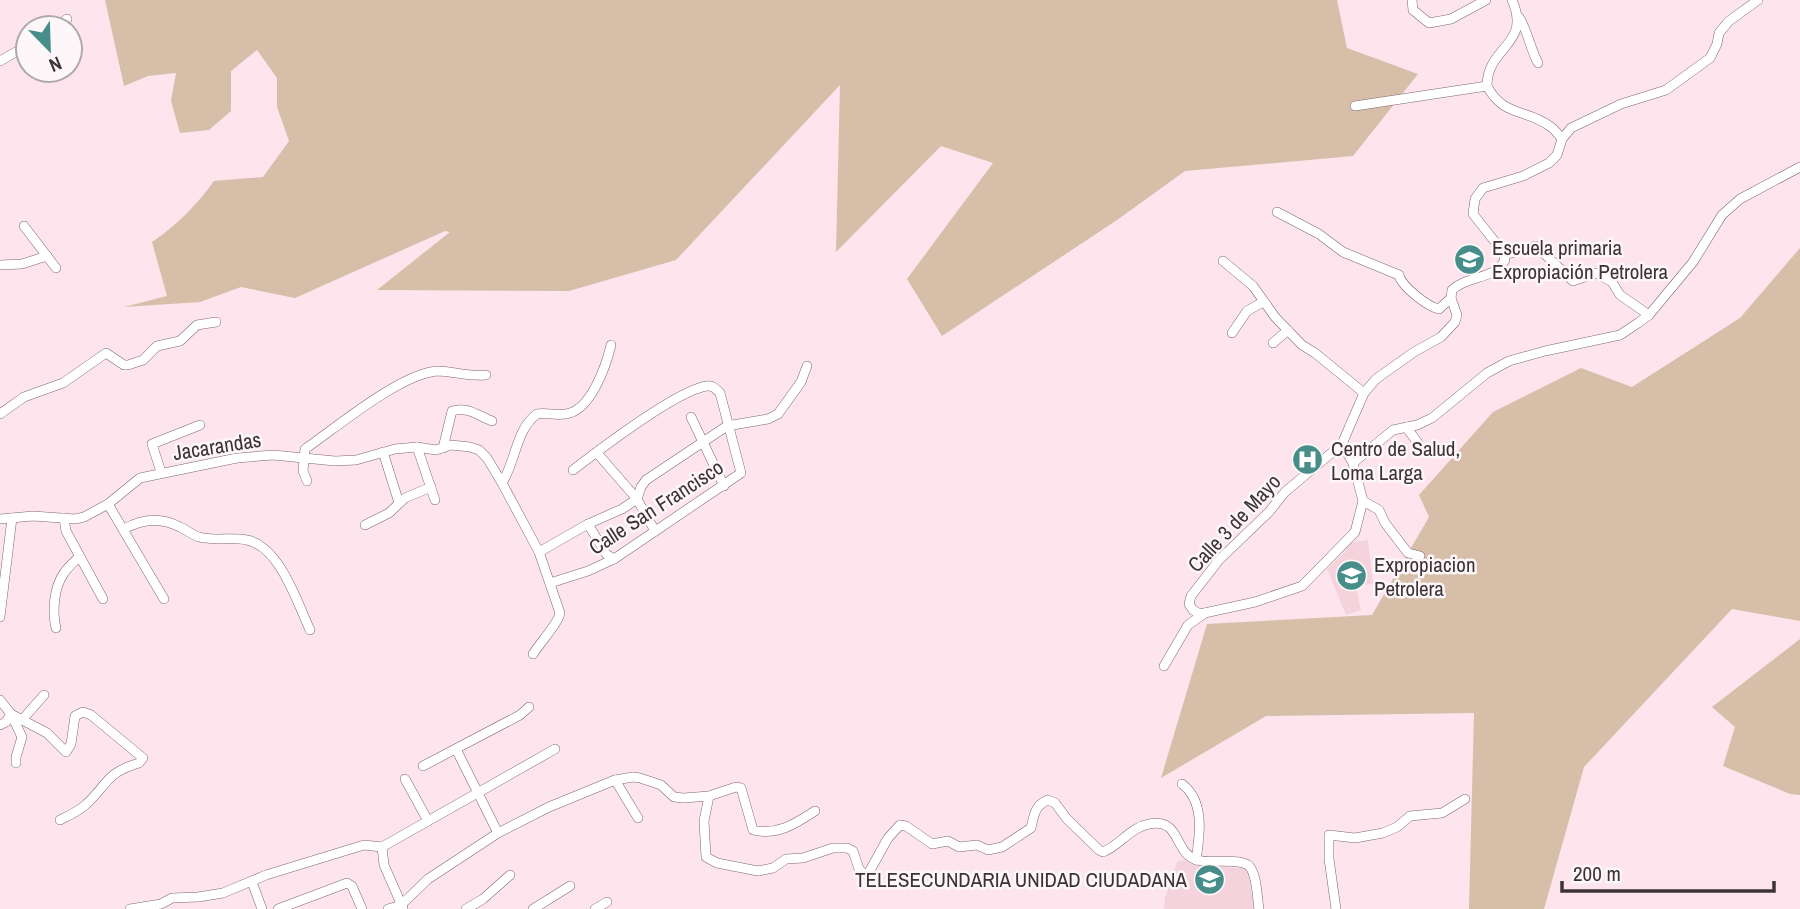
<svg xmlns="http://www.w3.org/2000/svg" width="1800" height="909" font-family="'Archivo Narrow',sans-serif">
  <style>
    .built { fill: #f4d3dd }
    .green { fill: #d6bea9 }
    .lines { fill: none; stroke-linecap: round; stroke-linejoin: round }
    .minor-casing { stroke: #7e676e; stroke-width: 10 }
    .minor { stroke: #fff; stroke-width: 9 }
    .labels { text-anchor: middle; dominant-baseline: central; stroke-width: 5; stroke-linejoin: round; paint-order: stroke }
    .poi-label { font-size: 21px; fill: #3d3337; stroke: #fdf7f9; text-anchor: start }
    .street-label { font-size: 21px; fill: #3d3337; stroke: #fdf7f9 }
  </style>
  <rect width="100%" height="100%" fill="#fee4ec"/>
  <g class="built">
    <polygon points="1368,540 1373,583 1356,587 1361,610 1346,615 1327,569 1345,552 1348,543"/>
    <polygon points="1182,860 1204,865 1248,869 1254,909 1164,909 1165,898 1177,862"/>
  </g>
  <g class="green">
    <path d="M105,0H1337L1347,48L1418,74L1353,156L1185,171L1117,220L942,336L907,279L993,163L941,146L836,252L840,85L676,260L569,291L377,290L450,232L445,231L295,298L241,287L200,302L124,307L167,296L152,242C177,225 197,205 214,181L263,177L289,141L277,107V78L257,50L231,71V111L209,130L180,133L171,101L176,73L148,76L124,86Z"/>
    <polygon points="1800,248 1800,621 1732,609 1584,767 1544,909 1469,909 1474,713 1266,716 1161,778 1207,624 1372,615 1429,517 1419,495 1493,412 1581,368 1632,387 1740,318"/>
    <polygon points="1800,639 1800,795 1790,794 1723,766 1735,727 1712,707"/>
  </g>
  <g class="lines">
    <defs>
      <g id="minor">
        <polyline points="1412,0 1413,10 1429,23 1451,19 1486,0"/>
        <path d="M1512,0C1532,45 1487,46 1487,86C1504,118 1527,108 1551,127C1555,130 1559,135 1562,139"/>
        <path d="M1519,17C1528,32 1530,48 1538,63"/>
        <polyline points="54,28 67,19"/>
        <polyline points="0,61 28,45"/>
        <polyline points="1355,106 1487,86"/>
        <path d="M1277,212L1319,234L1343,252L1399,275C1401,286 1428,307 1439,309L1451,298"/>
        <polyline points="24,226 56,268"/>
        <polyline points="1504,255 1536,246 1573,281 1596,273 1612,282 1620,295 1649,315"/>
        <polyline points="1223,261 1253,286 1275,317 1302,345 1315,353 1364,393"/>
        <polyline points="0,265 22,264 47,256"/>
        <polyline points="1232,333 1247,311 1263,302"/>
        <polyline points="1273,343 1288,330"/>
        <polyline points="0,414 24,397 63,383 106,353 124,365 128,365 143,360 157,346 180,341 197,325 216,322"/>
        <polyline points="691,417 724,486"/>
        <polyline points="1406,427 1418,443"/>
        <path d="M1342,444L1364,393L1376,379L1414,352L1441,337L1455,322L1457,315L1451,298L1452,290C1468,275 1494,280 1505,260L1503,252L1473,214L1475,199L1483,188L1523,176L1549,163L1557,155L1562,139L1571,128L1621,104L1666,90L1710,58L1717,44L1719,33L1729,21L1758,0"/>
        <polyline points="1342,444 1285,492 1269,512 1219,560 1191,596 1189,604 1193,610 1200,614 1255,602 1302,586 1355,532 1363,501"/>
        <polyline points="1342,444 1353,463 1363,501 1379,510 1385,523 1408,553 1420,556"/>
        <polyline points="417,447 435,500"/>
        <path d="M443,448L452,411C468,406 478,416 492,421"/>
        <polyline points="383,452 399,503"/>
        <polyline points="597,453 637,499 655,531"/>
        <polyline points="1353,463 1393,430 1417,425 1432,418 1487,373 1509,361 1545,351 1620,335 1638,323 1649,315 1693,262 1722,215 1740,199 1800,167"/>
        <polyline points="161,472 152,444 200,425"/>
        <path d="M307,481L303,471L305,449C337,427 400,374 437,371C453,371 468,377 486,375"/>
        <path d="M502,483C516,461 516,429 537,414C548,412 559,417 570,413C592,406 606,366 611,345"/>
        <polyline points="108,504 164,599"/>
        <polyline points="64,518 66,531 103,599"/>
        <path d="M0,519L33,516L75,519L84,517L108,504L140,478L237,458L273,455L335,461L356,460L395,449L417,447L436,450L451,445L470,447L479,450L487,458L502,483L539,552L560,613C559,622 540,643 533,654"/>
        <polyline points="588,524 606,554 614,559"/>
        <polyline points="365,525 389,513 405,498 431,487"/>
        <path d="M124,529C142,519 161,517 180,527C187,530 192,535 199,537C215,541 231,537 247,540C280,547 297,602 310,630"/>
        <polyline points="539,552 588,524 622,509 637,499 641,487 646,480 727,426 768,419 778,414 801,382 807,366"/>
        <path d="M550,583L588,571L614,559L741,473L720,393C716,389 713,385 707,386C677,390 599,450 573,470"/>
        <polyline points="0,617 12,518"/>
        <path d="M56,628C52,611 54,587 64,573C68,567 74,562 79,557"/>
        <polyline points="1164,666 1188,625 1205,613"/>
        <polyline points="0,700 11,714 22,737 16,757 16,763"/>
        <path d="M11,714L47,733L66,752L71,744L75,716L83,712L91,715L143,758L139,763C104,773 107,787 84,806C77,812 68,816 60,820"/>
        <polyline points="22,720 44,695"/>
        <polyline points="0,725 6,722 11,714"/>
        <polyline points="456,749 498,833"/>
        <polyline points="423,766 520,715 529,707"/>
        <polyline points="405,779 428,821"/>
        <polyline points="615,780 638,818"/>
        <path d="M1182,784C1205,801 1200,835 1196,860"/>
        <path d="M709,796L704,821L706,857L717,863L758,871L773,868L786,859L803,858L833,848H847L853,851L859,869L864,874H868L888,838L900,825L906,826L932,844L948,841L959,847L977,845L988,850L1002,847L1031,828C1034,815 1035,805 1048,800L1055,803L1067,819L1099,850L1103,852C1120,845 1131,827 1149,824C1182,818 1173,853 1197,860C1211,864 1242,857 1250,867C1257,876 1257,897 1259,909"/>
        <polyline points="382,847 384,865 403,908"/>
        <polyline points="252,882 262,909"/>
        <polyline points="130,909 161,904 172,898 198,897 223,893 266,875 364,845 382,847 555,749"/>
        <polyline points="278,909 347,883 352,886 362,909"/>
        <path d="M388,909L401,905L428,879L498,833L549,807L615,780L633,777L640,778L661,785L674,797L684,798L709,796L736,787L741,788L753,830C777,836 795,824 815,811"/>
        <polyline points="466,909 483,899 510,875"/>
        <polyline points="533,909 570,886"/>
        <polyline points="595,909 607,902"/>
        <polyline points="1336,909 1329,859 1329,835 1355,838 1383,833 1397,827 1410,816 1442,813 1465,799"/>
      </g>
    </defs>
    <use href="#minor" class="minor-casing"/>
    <use href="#minor" class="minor"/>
  </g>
  <defs>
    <symbol id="school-disc" viewBox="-11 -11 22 22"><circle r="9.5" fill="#478e8a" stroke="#fdf7f9"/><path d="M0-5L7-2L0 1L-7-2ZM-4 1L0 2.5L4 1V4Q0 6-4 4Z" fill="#fff"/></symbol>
    <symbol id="hospital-disc" viewBox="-11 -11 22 22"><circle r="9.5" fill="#478e8a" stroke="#fdf7f9"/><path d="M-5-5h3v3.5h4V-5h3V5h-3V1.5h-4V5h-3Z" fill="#fff"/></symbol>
  </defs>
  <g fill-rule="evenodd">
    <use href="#school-disc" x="1452" y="242" width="35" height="35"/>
    <use href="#hospital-disc" x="1290" y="442" width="35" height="35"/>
    <use href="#school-disc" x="1334" y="558" width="35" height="35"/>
    <use href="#school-disc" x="1192" y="862" width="35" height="35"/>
  </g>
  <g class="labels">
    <g class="poi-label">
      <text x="1492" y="247">Escuela primaria<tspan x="1492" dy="24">Expropiación Petrolera</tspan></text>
      <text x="1331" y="448">Centro de Salud,<tspan x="1331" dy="24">Loma Larga</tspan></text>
      <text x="1374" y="564">Expropiacion<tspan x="1374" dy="24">Petrolera</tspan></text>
      <text x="1187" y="879" text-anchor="end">TELESECUNDARIA UNIDAD CIUDADANA</text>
    </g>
    <g class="street-label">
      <text transform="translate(217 446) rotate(-9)">Jacarandas</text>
      <text transform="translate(656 507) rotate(-33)">Calle San Francisco</text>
      <text transform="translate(1234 523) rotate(-47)">Calle 3 de Mayo</text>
    </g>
  </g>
  <g transform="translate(49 49) rotate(157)"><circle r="33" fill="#fdf7f9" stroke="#b0a9ab" stroke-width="2"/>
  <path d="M0-5L12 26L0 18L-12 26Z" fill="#478e8a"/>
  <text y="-10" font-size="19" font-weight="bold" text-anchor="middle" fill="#3d3337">N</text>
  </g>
  <path d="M1562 881v10h212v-10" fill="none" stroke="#3d3337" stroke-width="3.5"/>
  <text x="1573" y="881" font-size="21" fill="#3d3337" stroke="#fdf7f9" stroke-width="5" paint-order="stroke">200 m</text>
</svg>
